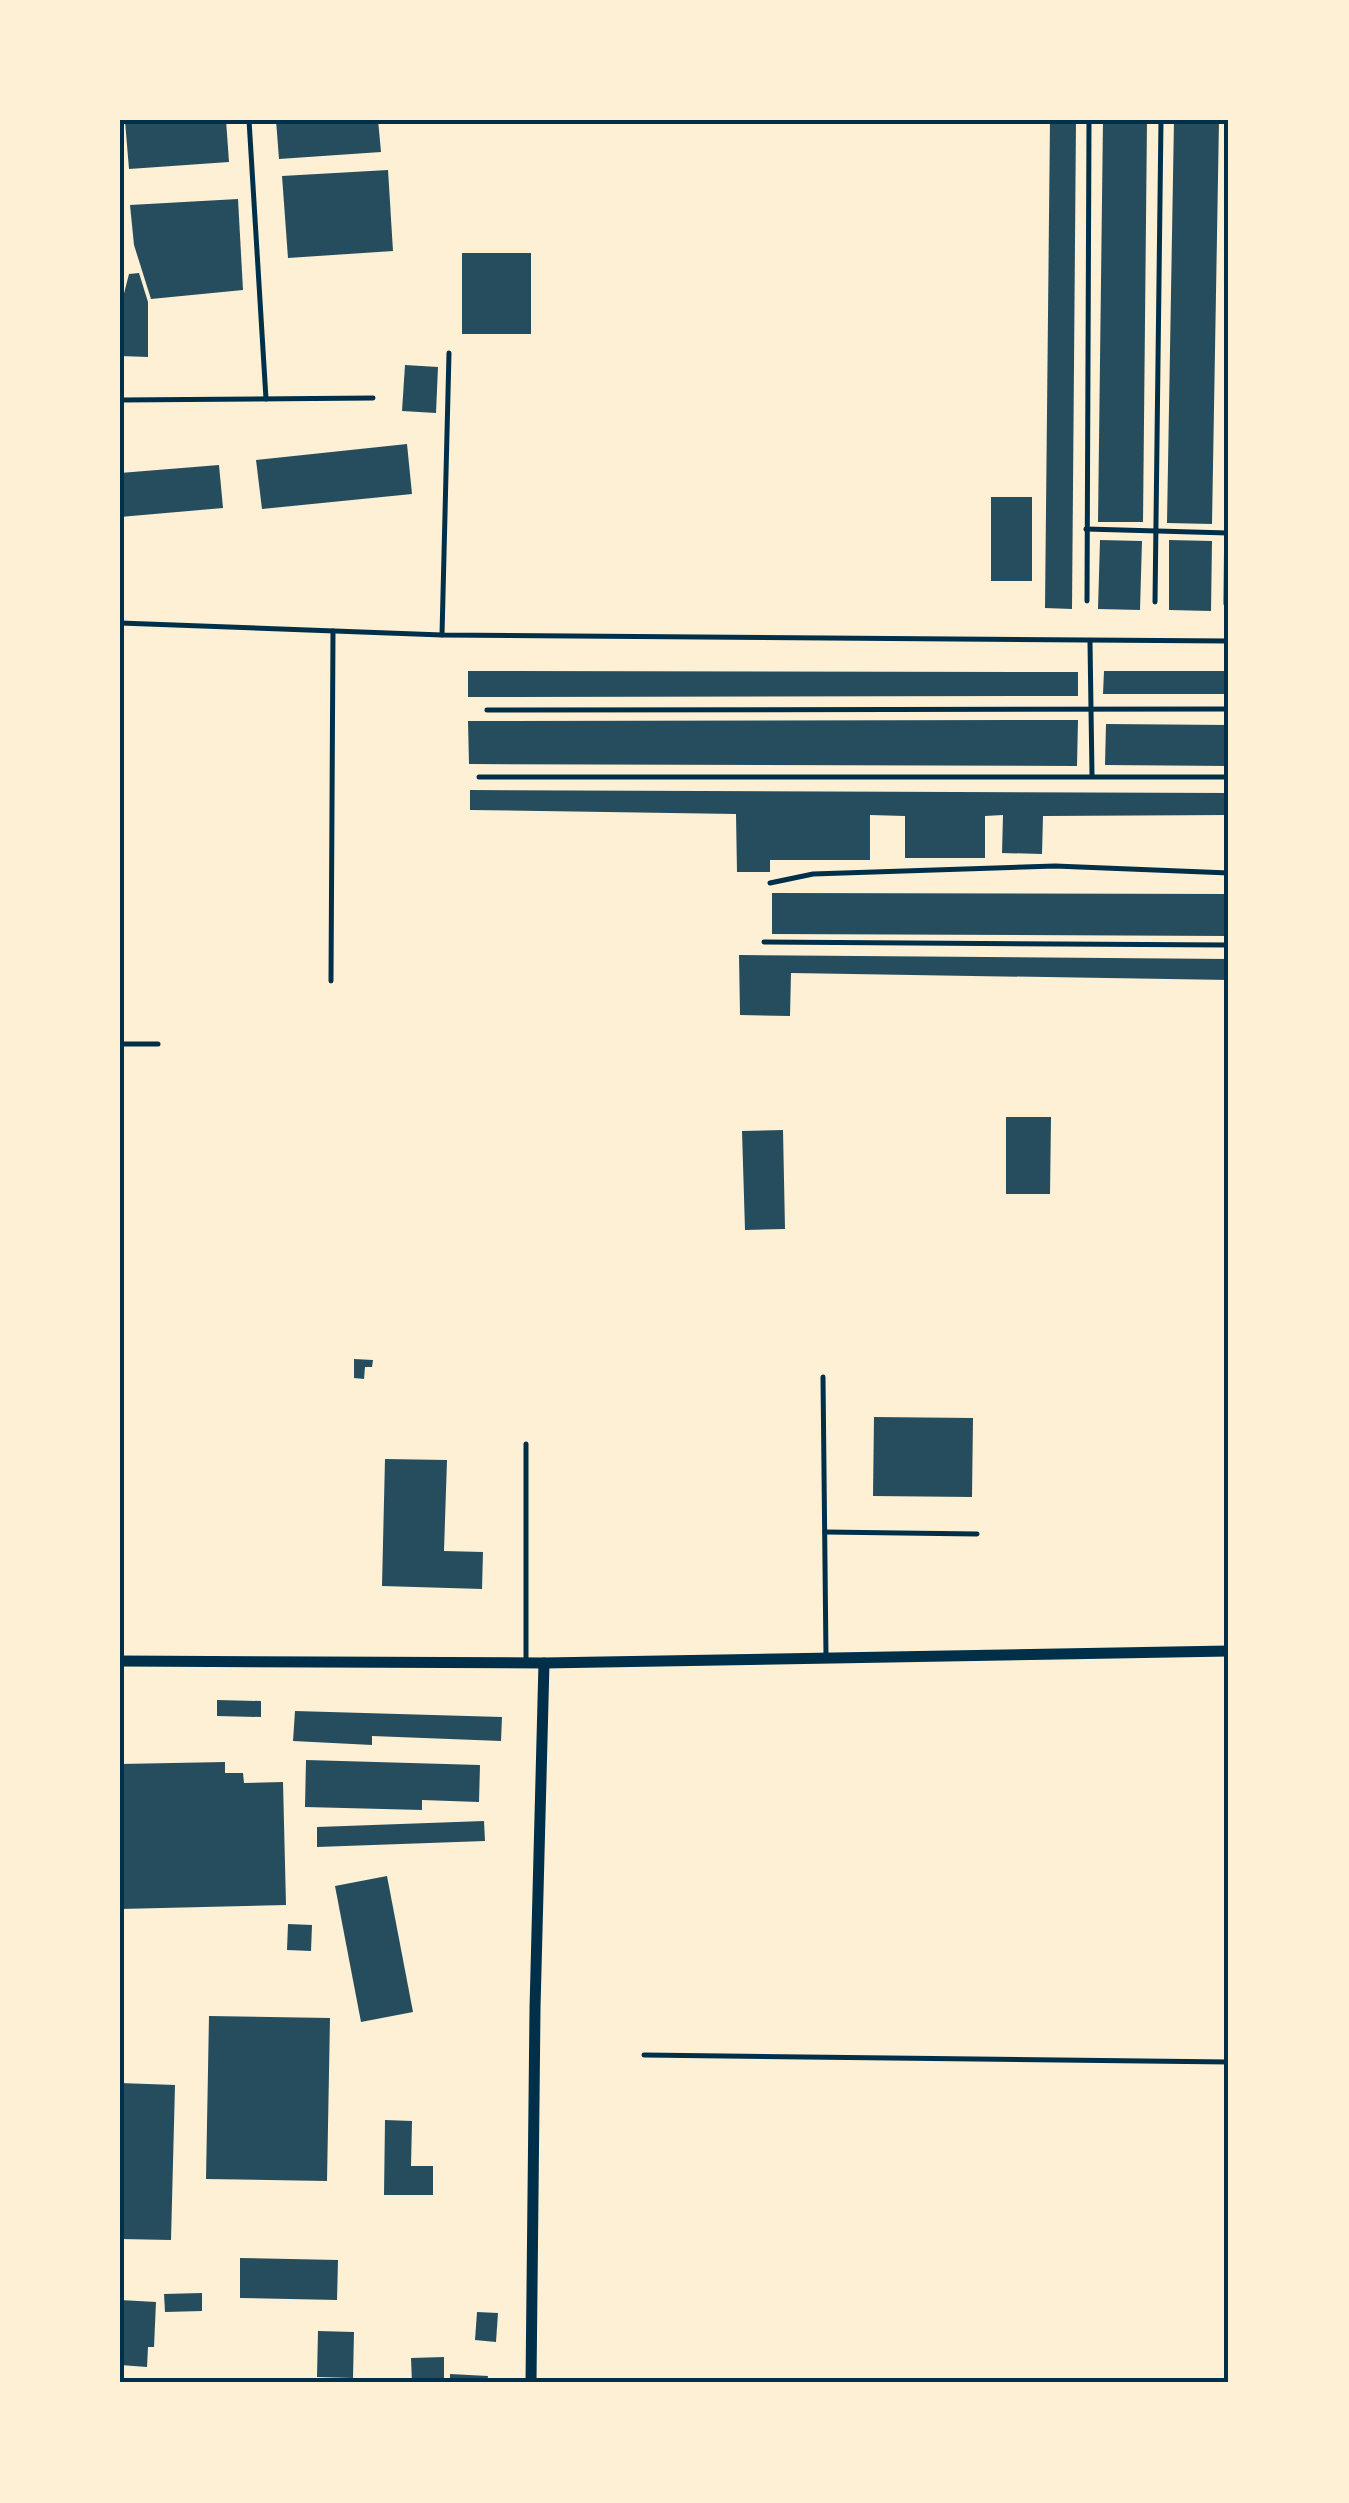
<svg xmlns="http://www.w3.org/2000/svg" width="1349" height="2503" font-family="Manrope,sans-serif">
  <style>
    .building { fill: #264d5e }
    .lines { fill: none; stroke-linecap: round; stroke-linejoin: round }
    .service { stroke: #003049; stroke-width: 5 }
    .tertiary { stroke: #003049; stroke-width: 11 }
    .neatline { fill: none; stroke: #003049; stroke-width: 4 }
  </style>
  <rect width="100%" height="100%" fill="#fdf0d5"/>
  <g class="building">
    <polygon points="226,120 229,162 129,169 125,121"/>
    <polygon points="276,120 378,120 381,152 279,159"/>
    <polygon points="1050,120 1076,120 1072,609 1045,608"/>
    <polygon points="1103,120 1147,120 1143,522 1098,522"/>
    <polygon points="1174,120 1219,120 1212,524 1167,523"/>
    <polygon points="388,170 393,251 288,258 282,176"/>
    <polygon points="238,199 243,290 151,299 134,245 130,205"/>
    <rect x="462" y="253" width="69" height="81"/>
    <polygon points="139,273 148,302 148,357 120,356 120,309 129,274"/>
    <polygon points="405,365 438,367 436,413 402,411"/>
    <polygon points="407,444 412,494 262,509 256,460"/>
    <polygon points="219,465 223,508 120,517 120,473"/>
    <rect x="991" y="497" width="41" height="84"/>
    <polygon points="1100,540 1142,541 1140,610 1098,609"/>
    <polygon points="1169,540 1212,541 1211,611 1169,610"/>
    <polygon points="468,671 1078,672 1078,696 468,697"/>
    <polygon points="1104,671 1229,671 1229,694 1103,694"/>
    <polygon points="1078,720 1077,766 469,764 468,721"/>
    <polygon points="1106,724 1229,725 1229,766 1105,765"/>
    <polygon points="470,790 1229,793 1229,815 1043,816 1042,854 1002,853 1003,815 985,816 985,858 905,858 905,816 870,815 870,860 770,860 770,872 737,872 736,814 470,810"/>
    <polygon points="772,893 1229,894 1229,936 772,934"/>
    <polygon points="739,955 1229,959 1229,980 791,973 790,1016 740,1015"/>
    <polygon points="1006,1117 1051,1117 1050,1194 1006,1194"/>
    <polygon points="783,1130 785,1229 745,1230 742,1131"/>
    <polygon points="354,1359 373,1360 372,1367 365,1367 364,1379 354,1378"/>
    <polygon points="874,1417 973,1418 972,1497 873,1496"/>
    <polygon points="385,1459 447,1460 444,1551 483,1552 482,1589 382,1586"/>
    <polygon points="217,1700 261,1701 261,1717 217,1716"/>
    <polygon points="295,1711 502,1717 501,1741 372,1736 372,1745 293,1741"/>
    <polygon points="306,1760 480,1765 479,1802 422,1800 422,1810 305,1807"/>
    <polygon points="225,1762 225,1773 243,1773 244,1783 283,1782 286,1905 120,1909 120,1764"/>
    <polygon points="484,1821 485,1841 317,1847 317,1827"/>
    <polygon points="387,1876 413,2012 361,2022 335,1886"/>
    <polygon points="288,1924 312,1925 311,1951 287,1950"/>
    <polygon points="209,2016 330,2018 327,2181 206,2179"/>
    <polygon points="120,2083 175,2085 171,2240 120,2239"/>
    <polygon points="385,2120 412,2121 411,2166 433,2166 433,2195 384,2195"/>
    <polygon points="240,2258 338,2260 337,2300 240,2298"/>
    <polygon points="202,2293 202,2311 165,2312 164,2294"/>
    <polygon points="120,2300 156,2302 154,2347 148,2347 147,2367 120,2365"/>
    <polygon points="477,2312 498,2313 496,2342 475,2340"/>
    <polygon points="318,2331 354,2332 353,2378 317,2377"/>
    <polygon points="444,2357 444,2383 412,2383 411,2358"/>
    <polygon points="450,2374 488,2376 487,2383 450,2383"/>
  </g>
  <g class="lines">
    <g class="service">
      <polyline points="249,120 266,399"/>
      <polyline points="120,400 373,398"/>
      <polyline points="1086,529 1228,533"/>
      <polyline points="1087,601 1089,120"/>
      <polyline points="1155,602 1161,120"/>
      <polyline points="1226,604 1229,284"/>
      <polyline points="120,623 442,635 1229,641"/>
      <polyline points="442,635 449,353"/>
      <polyline points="1090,642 1092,775"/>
      <polyline points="487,710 1229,709"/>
      <polyline points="479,777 1229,777"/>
      <polyline points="770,883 813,874 1055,866 1229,873"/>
      <polyline points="764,942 1229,945"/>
      <polyline points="331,981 333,631"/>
      <polyline points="120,1044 158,1044"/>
      <polyline points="823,1377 826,1657"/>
      <polyline points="825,1532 977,1534"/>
      <polyline points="526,1660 526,1444"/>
      <polyline points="644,2055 1229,2062"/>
    </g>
    <g class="tertiary">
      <polyline points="120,1661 544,1663 1229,1651"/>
      <polyline points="531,2383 535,2008 544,1663"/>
    </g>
  </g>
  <rect width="1349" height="2503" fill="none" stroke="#fdf0d5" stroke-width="245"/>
  <rect x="122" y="122" width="1104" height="2258" class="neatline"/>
</svg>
